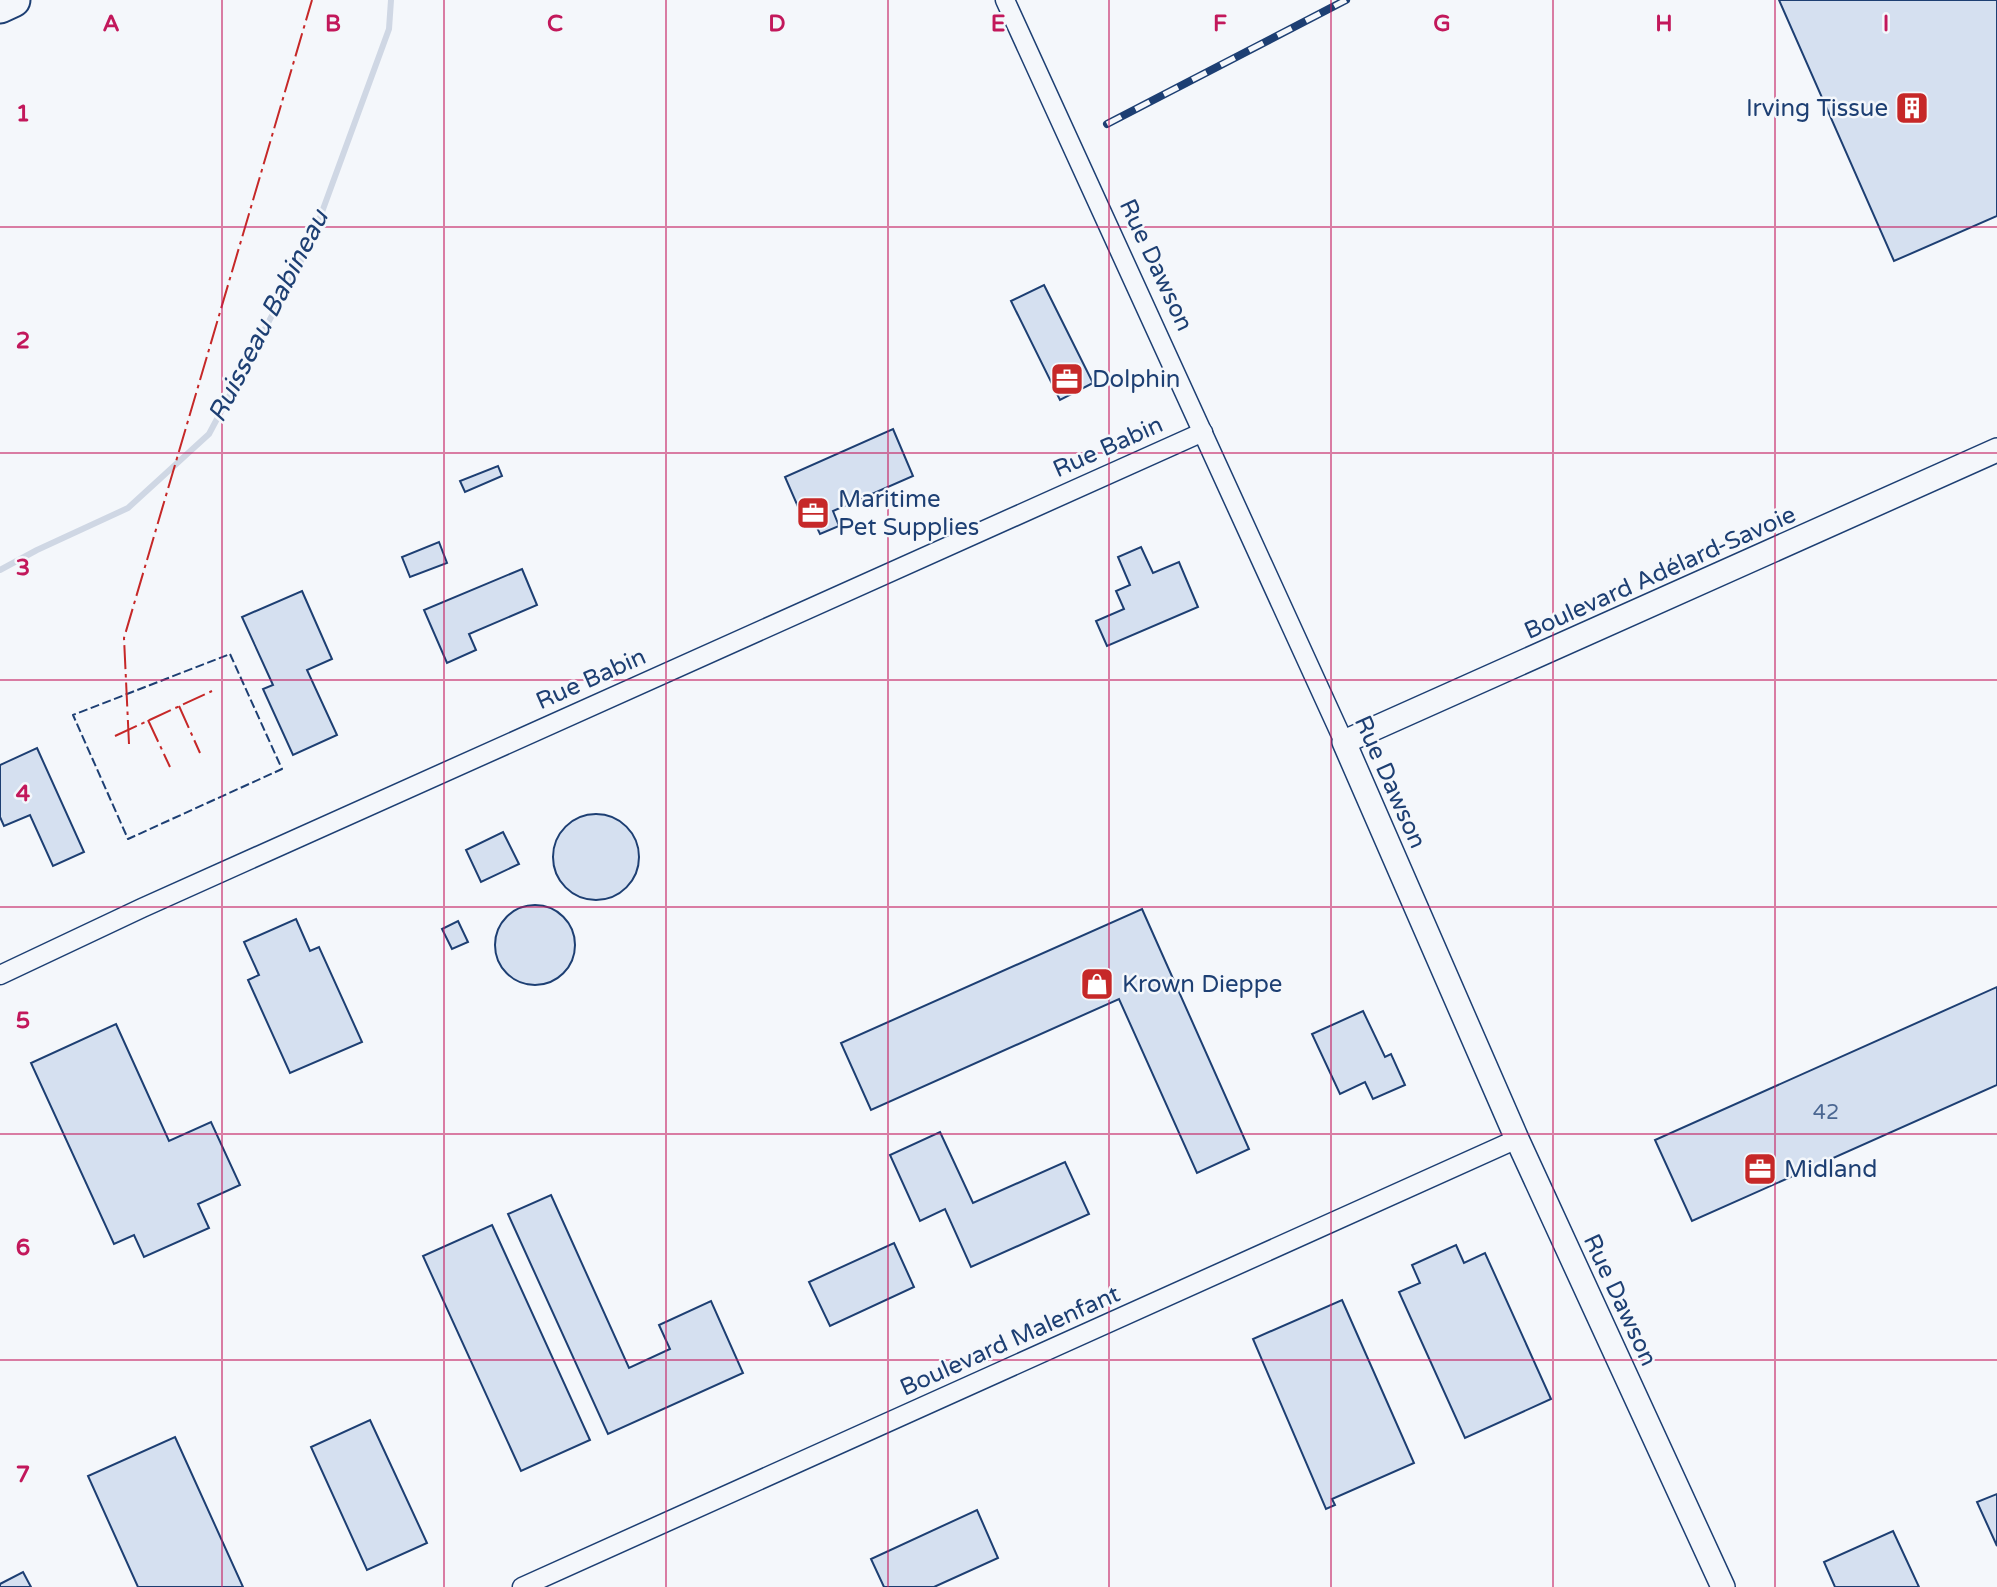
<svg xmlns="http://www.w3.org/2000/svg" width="1997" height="1587" font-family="'Varela Round',sans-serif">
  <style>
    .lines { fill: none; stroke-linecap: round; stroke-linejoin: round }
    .stream { stroke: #cfd7e4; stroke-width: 6 }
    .building { fill: #d5e0f0; stroke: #1d3f73; stroke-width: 2 }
    .minor-casing { stroke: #1d3f73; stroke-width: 21 }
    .tertiary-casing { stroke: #1d3f73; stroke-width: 26 }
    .motorway-casing { stroke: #1d3f73; stroke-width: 37 }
    .minor { stroke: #f4f7fb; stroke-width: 18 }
    .tertiary { stroke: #f4f7fb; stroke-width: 23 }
    .motorway { stroke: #f4f7fb; stroke-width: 33 }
    .rail-casing { stroke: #1d3f73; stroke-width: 8 }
    .rail { stroke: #f4f7fb; stroke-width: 5; stroke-dasharray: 16; stroke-linecap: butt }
    .fence { stroke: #1d3f73; stroke-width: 2; stroke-dasharray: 9 3.5; stroke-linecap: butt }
    .power { stroke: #c62828; stroke-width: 2; stroke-dasharray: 24 5 3.5 5; stroke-linecap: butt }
    .grid { fill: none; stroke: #c2185b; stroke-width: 2; stroke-opacity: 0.55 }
    .labels { text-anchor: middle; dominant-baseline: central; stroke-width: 5; stroke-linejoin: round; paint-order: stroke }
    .number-label { font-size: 21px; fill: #4b6792 }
    .poi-label { font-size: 24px; fill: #1d3f73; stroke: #f4f7fb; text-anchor: start }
    .street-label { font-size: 24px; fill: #1d3f73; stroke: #f4f7fb }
    .water-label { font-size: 26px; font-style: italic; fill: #1d3f73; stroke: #f4f7fb }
    .grid-label { font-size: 23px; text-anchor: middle; font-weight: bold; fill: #c2185b; stroke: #f4f7fb; stroke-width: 5; stroke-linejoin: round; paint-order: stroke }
  </style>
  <rect width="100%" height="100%" fill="#f4f7fb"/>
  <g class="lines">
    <polyline class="stream" points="0,570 37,550 128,508 209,434 311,242 389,29 391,0"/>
  </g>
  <g class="building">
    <polygon points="1779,0 1997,0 1997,216 1894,261"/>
    <polygon points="1044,285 1093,383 1060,400 1011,301"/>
    <polygon points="893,429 913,476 833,511 839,526 820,534 814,521 806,525 785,477"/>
    <polygon points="498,466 502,476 465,492 460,481"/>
    <polygon points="439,542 447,563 410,577 402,557"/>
    <polygon points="1141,547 1153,573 1179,562 1198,607 1107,646 1096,621 1124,609 1116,591 1130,585 1118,557"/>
    <polygon points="522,569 537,605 469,634 476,650 447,663 424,610"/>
    <polygon points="302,591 332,659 307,670 337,735 293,755 263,689 273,685 242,617"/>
    <polygon points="37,748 84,852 53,866 30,815 4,826 0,817 0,765"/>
    <circle cx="596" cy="857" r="43"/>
    <polygon points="503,832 519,864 481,882 466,850"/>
    <circle cx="535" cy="945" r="40"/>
    <polygon points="1142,909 1249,1149 1197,1173 1119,999 871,1110 841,1043"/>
    <polygon points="296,919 310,951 319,947 362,1042 290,1073 248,980 259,975 244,942"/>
    <polygon points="458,921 468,942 452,949 442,929"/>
    <polygon points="1997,987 1997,1085 1692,1221 1655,1140"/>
    <polygon points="1363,1011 1385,1057 1391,1054 1405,1085 1373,1099 1365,1082 1340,1094 1312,1034"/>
    <polygon points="116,1024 169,1141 211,1122 240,1185 198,1204 209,1228 144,1257 134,1235 114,1244 31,1063"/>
    <polygon points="940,1132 973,1203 1065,1162 1089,1214 971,1267 945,1209 920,1221 890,1155"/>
    <polygon points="551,1195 629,1368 670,1349 659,1325 711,1301 743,1373 608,1434 508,1214"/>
    <polygon points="492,1225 590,1440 521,1471 423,1256"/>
    <polygon points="894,1243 914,1287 830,1326 809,1282"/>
    <polygon points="1456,1245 1464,1263 1485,1253 1551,1399 1465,1438 1399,1292 1420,1283 1412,1265"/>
    <polygon points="1342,1300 1414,1463 1332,1499 1335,1505 1326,1509 1253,1339"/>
    <polygon points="370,1420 427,1543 367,1570 311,1447"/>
    <polygon points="175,1437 243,1587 138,1587 88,1476"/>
    <polygon points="1997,1494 1997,1546 1977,1502"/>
    <polygon points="977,1510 998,1558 934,1587 884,1587 871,1559"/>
    <polygon points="1893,1531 1919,1587 1835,1587 1824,1562"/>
    <polygon points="23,1572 31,1587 0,1587 0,1584"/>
  </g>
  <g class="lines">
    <defs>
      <g id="minor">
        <polyline points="1005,0 1344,742"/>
        <polyline points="0,975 142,908 1203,432"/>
        <polyline points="522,1587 1517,1139"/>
      </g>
      <polyline id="tertiary" points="1723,1587 1517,1139 1344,742 1997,450"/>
      <polyline id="motorway" points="0,6 13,0"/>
    </defs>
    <use href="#minor" class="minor-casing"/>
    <use href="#tertiary" class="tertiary-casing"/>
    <use href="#motorway" class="motorway-casing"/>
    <use href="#minor" class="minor"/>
    <use href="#tertiary" class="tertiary"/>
    <use href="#motorway" class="motorway"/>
    <defs>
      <polyline id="rail" points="1107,124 1346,0"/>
    </defs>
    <use href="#rail" class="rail-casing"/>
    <use href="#rail" class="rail"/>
    <polygon class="fence" points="230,654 282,769 128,839 73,715"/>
    <g class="power">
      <polyline points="179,706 200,753"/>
      <polyline points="148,720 170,767"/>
      <polyline points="115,736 212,691"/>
      <polyline points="129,744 124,638 312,0"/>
    </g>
  </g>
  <path class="grid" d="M222,0V1587M444,0V1587M666,0V1587M888,0V1587M1109,0V1587M1331,0V1587M1553,0V1587M1775,0V1587M0,227H1997M0,453H1997M0,680H1997M0,907H1997M0,1134H1997M0,1360H1997"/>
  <defs>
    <symbol id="building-square" viewBox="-11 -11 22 22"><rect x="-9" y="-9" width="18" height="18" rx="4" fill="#c62828" stroke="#f4f7fb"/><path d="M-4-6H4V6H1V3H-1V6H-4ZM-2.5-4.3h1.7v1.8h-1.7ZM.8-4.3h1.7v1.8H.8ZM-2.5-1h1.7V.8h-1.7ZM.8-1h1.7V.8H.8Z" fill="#fff"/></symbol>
    <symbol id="office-square" viewBox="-11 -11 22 22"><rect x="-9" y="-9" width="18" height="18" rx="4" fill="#c62828" stroke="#f4f7fb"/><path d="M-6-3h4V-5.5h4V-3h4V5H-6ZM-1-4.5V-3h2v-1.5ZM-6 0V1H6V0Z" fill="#fff"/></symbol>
    <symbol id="shop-square" viewBox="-11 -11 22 22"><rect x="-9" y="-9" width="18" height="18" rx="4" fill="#c62828" stroke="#f4f7fb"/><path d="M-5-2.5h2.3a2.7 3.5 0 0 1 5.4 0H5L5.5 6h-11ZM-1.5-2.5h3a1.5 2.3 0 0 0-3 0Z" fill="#fff"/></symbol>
  </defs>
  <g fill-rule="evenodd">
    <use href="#building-square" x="1893" y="89" width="38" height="38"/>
    <use href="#office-square" x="1048" y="360" width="38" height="38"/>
    <use href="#office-square" x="794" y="494" width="38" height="38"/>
    <use href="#shop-square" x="1078" y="965" width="38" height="38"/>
    <use href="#office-square" x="1741" y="1150" width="38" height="38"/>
  </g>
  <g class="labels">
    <g class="number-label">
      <text x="1826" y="1112">42</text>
    </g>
    <g class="poi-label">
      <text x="1888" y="108" text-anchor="end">Irving Tissue</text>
      <text x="1092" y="379">Dolphin</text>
      <text x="838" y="499">Maritime<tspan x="838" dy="28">Pet Supplies</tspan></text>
      <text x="1122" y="984">Krown Dieppe</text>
      <text x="1784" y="1169">Midland</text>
    </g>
    <g class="street-label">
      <text transform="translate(1156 265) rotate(65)">Rue Dawson</text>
      <text transform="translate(1108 447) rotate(-24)">Rue Babin</text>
      <text transform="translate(1660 573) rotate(-24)">Boulevard Adélard-Savoie</text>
      <text transform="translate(591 679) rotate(-24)">Rue Babin</text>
      <text transform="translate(1390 782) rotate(66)">Rue Dawson</text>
      <text transform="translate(1620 1300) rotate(65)">Rue Dawson</text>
      <text transform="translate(1010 1341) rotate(-24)">Boulevard Malenfant</text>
    </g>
    <g class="water-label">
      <text transform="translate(268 316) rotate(-63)">Ruisseau Babineau</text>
    </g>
  </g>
  <g class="grid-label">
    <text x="111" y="31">A</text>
    <text x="333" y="31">B</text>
    <text x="555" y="31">C</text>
    <text x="777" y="31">D</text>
    <text x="998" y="31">E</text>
    <text x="1220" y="31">F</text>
    <text x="1442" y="31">G</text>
    <text x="1664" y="31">H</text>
    <text x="1886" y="31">I</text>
    <text x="23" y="121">1</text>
    <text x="23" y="348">2</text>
    <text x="23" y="575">3</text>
    <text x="23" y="801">4</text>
    <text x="23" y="1028">5</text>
    <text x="23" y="1255">6</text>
    <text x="23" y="1482">7</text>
  </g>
</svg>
